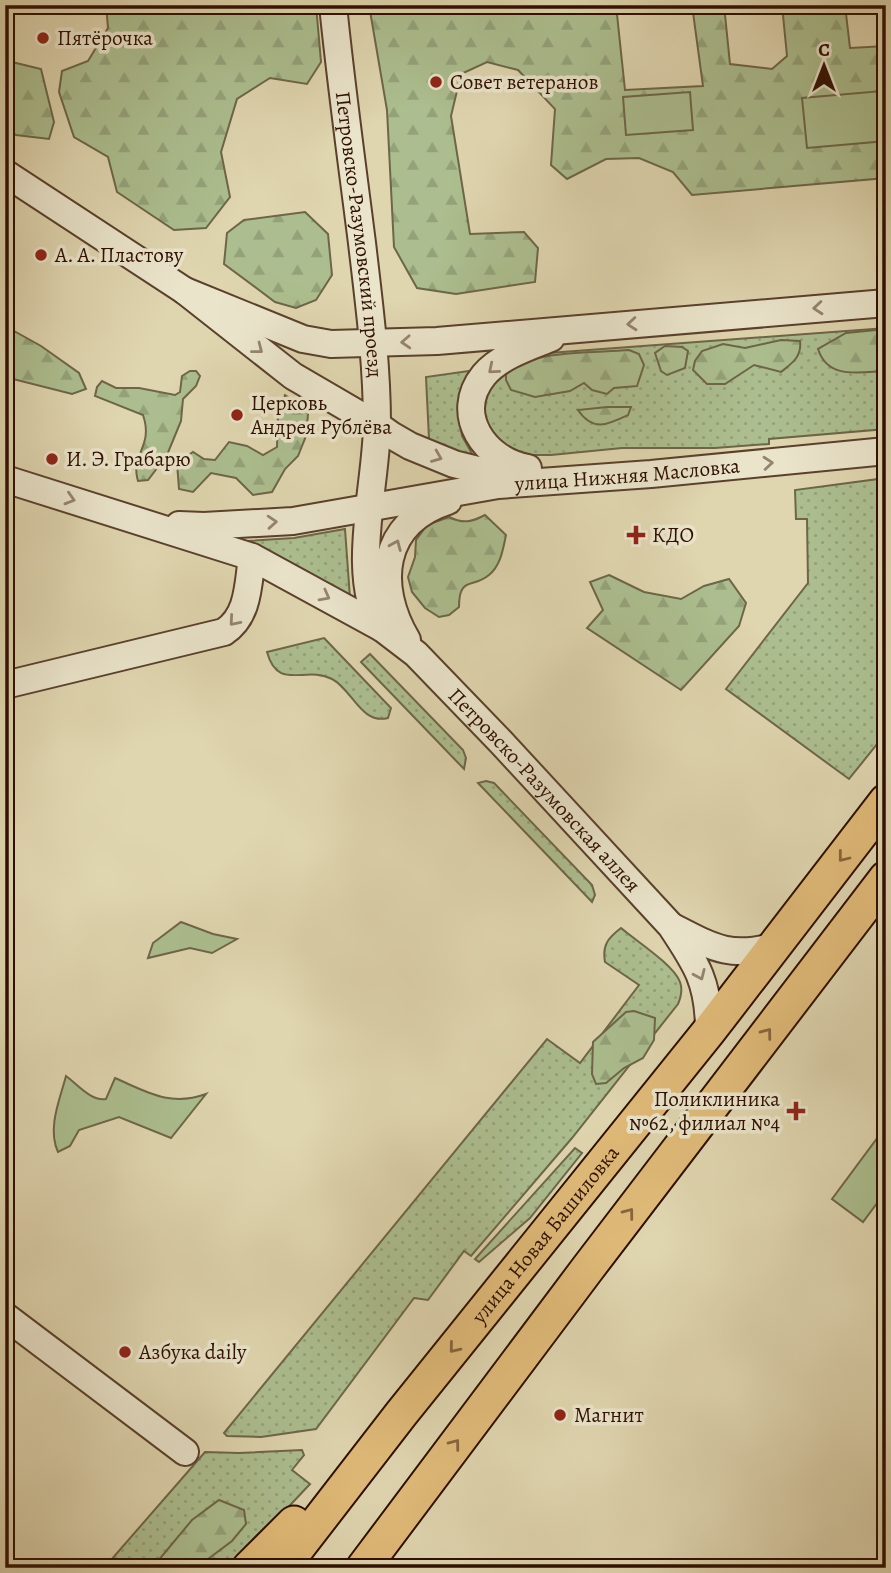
<svg xmlns="http://www.w3.org/2000/svg" width="891" height="1573" font-family="Alegreya,serif">
  <style>
    .grass { fill: url(#grass-dots); stroke: #6d6648; stroke-width: 2 }
    .forest { fill: url(#forest-firs); stroke: #6d6648; stroke-width: 2 }
    .park { fill: #acbe8f; stroke: #6d6648; stroke-width: 2 }
    .lines { fill: none; stroke-linecap: round; stroke-linejoin: round }
    .minor-casing { stroke: #5a402c; stroke-width: 30 }
    .major-casing { stroke: #2e0f00; stroke-width: 37 }
    .minor { stroke: #eae4cb; stroke-width: 26 }
    .major { stroke: #e0ba78; stroke-width: 33 }
    .oneway { stroke: #958470 }
    .oneway2 { stroke: #87643c }
    .poi-dot { fill: #8f2418; stroke: #eae4cb; stroke-width: 2.5 }
    .labels { text-anchor: middle; dominant-baseline: central; stroke-width: 7; stroke-linejoin: round; paint-order: stroke }
    .poi-label { font-size: 21px; fill: #2e0f00; stroke: #eae4cb; text-anchor: start }
    .street-label { font-size: 21px; fill: #2e0f00; stroke: #eae4cb }
  </style>
  <defs>
    <pattern id="grass-dots" width="8" height="8" patternUnits="userSpaceOnUse" patternTransform="scale(1.75)"><rect width="8" height="8" fill="#acbe8f"/><path d="M2 2h.1M6 6h.1" fill="none" stroke="#94a27a" stroke-width="1.8" stroke-linecap="round"/></pattern>
    <pattern id="forest-firs" width="22" height="20" patternUnits="userSpaceOnUse" patternTransform="scale(1.75)"><rect width="22" height="20" fill="#acbe8f"/><path d="M5 1l3.5 6h-7zM16 11l3.5 6h-7z" fill="#94a27a"/></pattern>
  </defs>
  <rect width="100%" height="100%" fill="#dfd5af"/>
  <filter id="stains"><feTurbulence type="fractalNoise" baseFrequency=".00286" numOctaves="4"/><feColorMatrix values="0 0 0 0 .2 0 0 0 0 .09 0 0 0 0 .02 0 0 0 .5 -.17"/></filter>
  <radialGradient id="worn" r=".72"><stop offset=".6" stop-color="#630" stop-opacity="0"/><stop offset="1" stop-color="#630" stop-opacity=".3"/></radialGradient>
  <g class="grass">
    <polygon points="886,328 886,429 769,439 769,444 715,448 622,448 551,455 523,455 496,441 483,418 484,394 516,360 535,354"/>
    <polygon points="469,371 458,406 462,436 475,459 432,443 429,439 426,377"/>
    <polygon points="886,478 886,733 849,779 726,689 808,583 807,519 796,519 795,490"/>
    <polygon points="345,529 350,598 231,542 294,538"/>
    <path d="M324,638L391,708L388,718C361,725 352,689 332,679C305,665 278,692 267,652Z"/>
    <polygon points="370,654 463,750 466,758 464,769 361,662"/>
    <polygon points="486,781 494,783 592,885 595,895 592,902 478,783"/>
    <path d="M621,928C635,940 674,965 680,982C683,990 681,997 678,1004L572,1138L471,1256L464,1251L428,1300L414,1298L316,1429L261,1437L227,1436L224,1433L547,1039L580,1063L639,985L605,962C602,945 608,938 621,928Z"/>
    <polygon points="575,1148 582,1153 530,1218 479,1262 475,1259"/>
    <polygon points="302,1450 304,1455 292,1470 310,1484 231,1568 104,1568 205,1452 239,1453"/>
  </g>
  <g class="forest">
    <polygon points="106,5 316,5 321,62 307,84 270,78 237,99 221,152 230,197 206,228 174,230 117,192 108,157 74,137 59,92 62,71 88,61 108,28"/>
    <polygon points="369,5 616,5 625,90 703,86 692,5 724,5 730,64 772,69 787,56 782,5 845,5 850,48 886,46 886,178 692,195 673,172 639,158 606,159 567,179 551,165 555,109 518,70 487,62 461,74 451,116 470,234 524,232 538,248 535,282 456,294 417,288 394,247 387,110"/>
    <polygon points="5,58 8,61 41,69 54,122 49,139 16,135 5,128"/>
    <polygon points="305,212 328,234 332,275 316,300 296,308 275,302 224,264 227,233 244,220"/>
    <polygon points="5,326 41,346 79,373 86,389 72,394 5,377"/>
    <path d="M886,329V371C859,372 828,380 818,349L846,333Z"/>
    <path d="M781,340L800,341C802,357 792,363 781,372L754,365L725,384H707L693,370L695,361L702,351L723,344L745,348Z"/>
    <polygon points="665,346 682,347 688,351 685,368 667,375 661,371 655,353"/>
    <path d="M629,350L639,354L644,365L637,386L614,388L607,394L592,390L584,383L570,391L535,397L511,390L506,380V371C536,350 592,353 629,350Z"/>
    <path d="M190,371H196L200,376L196,386L183,399L181,421L167,455L148,480L138,481C130,454 154,447 143,415L95,396L97,387L102,381L116,388H139L175,395L180,392L182,376Z"/>
    <polygon points="285,395 301,406 308,414 306,436 298,456 285,469 272,492 253,495 236,478 211,473 193,492 179,489 177,463 193,452 204,459 215,460 229,442 247,446 263,455 277,447 278,414"/>
    <path d="M607,407H631L628,415C607,425 593,432 578,410Z"/>
    <path d="M485,515L506,535C503,549 501,565 489,575C472,589 459,576 459,607L449,615L439,617L425,608L412,592L408,577L415,557L416,540L427,525L449,517C463,524 472,522 485,515Z"/>
    <polygon points="609,575 644,592 681,599 704,586 729,579 746,603 739,626 681,690 587,628 603,610 590,582"/>
    <polygon points="634,1011 655,1018 654,1040 643,1058 624,1068 606,1083 596,1084 592,1074 593,1042 626,1012"/>
    <polygon points="219,1500 244,1510 246,1524 232,1541 196,1568 152,1568 192,1520"/>
  </g>
  <g class="park">
    <polygon points="882,91 886,141 807,148 802,98"/>
    <polygon points="690,92 693,130 626,135 623,97"/>
    <polygon points="181,922 213,934 237,939 212,953 190,948 148,958 153,943"/>
    <path d="M66,1076C77,1084 92,1102 106,1099L115,1078C147,1092 170,1107 206,1094L171,1138L119,1117L79,1130L70,1146L58,1152C47,1128 60,1099 66,1076Z"/>
    <polygon points="881,1133 886,1137 886,1191 863,1222 832,1199"/>
  </g>
  <g class="lines">
    <defs>
      <g id="minor">
        <path id="s1" d="M333,5C341,85 352,164 362,243C369,303 377,363 377,424C377,482 349,578 382,628"/>
        <polyline points="5,173 185,291 293,376 377,425 391,435 410,446 454,464 510,478"/>
        <polyline points="185,291 303,339 331,344 437,341 886,303"/>
        <path d="M528,468C485,461 452,414 484,375C500,356 529,347 551,338"/>
        <path id="s2" d="M5,479L252,557L382,628L416,654L500,741L671,926C697,965 709,983 709,1031"/>
        <path id="s3" d="M179,525L204,526L293,521L498,485L651,474L886,451"/>
        <path d="M407,640C375,586 380,523 448,501"/>
        <path d="M5,685L224,632C249,616 248,584 252,557"/>
        <path d="M673,927C712,947 730,959 775,946"/>
        <polyline points="5,1316 185,1452"/>
      </g>
      <g id="major">
        <polyline points="249,1568 294,1523"/>
        <path id="s4" d="M282,1568L401,1414L709,1031L886,801"/>
        <polyline points="363,1568 588,1268 886,878"/>
      </g>
    </defs>
    <use href="#minor" class="minor-casing"/>
    <use href="#major" class="major-casing"/>
    <use href="#minor" class="minor"/>
    <use href="#major" class="major"/>
  </g>
  <defs><path id="oneway-chevron" d="M-2-3.5L2.5 0L-2 3.5" fill="none" stroke-width="1.6" stroke-linecap="round" stroke-linejoin="round" transform="scale(1.75)"/></defs>
  <g class="oneway">
    <use href="#oneway-chevron" transform="translate(818 308) rotate(175)"/>
    <use href="#oneway-chevron" transform="translate(632 324) rotate(175)"/>
    <use href="#oneway-chevron" transform="translate(406 342) rotate(177)"/>
    <use href="#oneway-chevron" transform="translate(258 349) rotate(38)"/>
    <use href="#oneway-chevron" transform="translate(493 369) rotate(140)"/>
    <use href="#oneway-chevron" transform="translate(437 457) rotate(22)"/>
    <use href="#oneway-chevron" transform="translate(768 463) rotate(-5)"/>
    <use href="#oneway-chevron" transform="translate(70 499) rotate(17)"/>
    <use href="#oneway-chevron" transform="translate(272 522) rotate(-4)"/>
    <use href="#oneway-chevron" transform="translate(396 545) rotate(-67)"/>
    <use href="#oneway-chevron" transform="translate(325 596) rotate(28)"/>
    <use href="#oneway-chevron" transform="translate(234 621) rotate(131)"/>
    <use href="#oneway-chevron" transform="translate(700 975) rotate(66)"/>
  </g>
  <g class="oneway2">
    <use href="#oneway-chevron" transform="translate(843 857) rotate(128)"/>
    <use href="#oneway-chevron" transform="translate(767 1033) rotate(-53)"/>
    <use href="#oneway-chevron" transform="translate(629 1213) rotate(-53)"/>
    <use href="#oneway-chevron" transform="translate(454 1348) rotate(129)"/>
    <use href="#oneway-chevron" transform="translate(455 1444) rotate(-53)"/>
  </g>
  <g class="poi-dot">
    <circle cx="43" cy="38" r="7"/>
    <circle cx="436" cy="82" r="7"/>
    <circle cx="41" cy="255" r="7"/>
    <circle cx="237" cy="415" r="7"/>
    <circle cx="52" cy="459" r="7"/>
    <path d="M632.5 524.5h7v7h7v7h-7v7h-7v-7h-7v-7h7z"/>
    <path d="M792.5 1100.5h7v7h7v7h-7v7h-7v-7h-7v-7h7z"/>
    <circle cx="125" cy="1352" r="7"/>
    <circle cx="560" cy="1415" r="7"/>
  </g>
  <g class="labels">
    <g class="poi-label">
      <text x="57" y="38">Пятёрочка</text>
      <text x="450" y="82">Совет ветеранов</text>
      <text x="55" y="255">А. А. Пластову</text>
      <text x="251" y="403">Церковь<tspan x="251" dy="24">Андрея Рублёва</tspan></text>
      <text x="66" y="459">И. Э. Грабарю</text>
      <text x="652" y="535">КДО</text>
      <text x="780" y="1099" text-anchor="end">Поликлиника<tspan x="780" dy="24">№62, филиал №4</tspan></text>
      <text x="139" y="1352">Азбука daily</text>
      <text x="574" y="1415">Магнит</text>
    </g>
    <g class="street-label">
      <text stroke="none"><textPath href="#s1" startOffset="231">Петровско-Разумовский проезд</textPath></text>
      <text stroke="none"><textPath href="#s3" startOffset="452">улица Нижняя Масловка</textPath></text>
      <text stroke="none"><textPath href="#s2" startOffset="637">Петровско-Разумовская аллея</textPath></text>
      <text stroke="none"><textPath href="#s4" startOffset="425">улица Новая Башиловка</textPath></text>
    </g>
  </g>
  <rect width="891" height="1573" fill="none" stroke="#dfd5af" stroke-width="28"/>
  <rect x="7" y="7" width="877" height="1559" fill="none" stroke="#2e0f00" stroke-width="3.5"/>
  <rect x="14" y="14" width="863" height="1545" fill="none" stroke="#2e0f00" stroke-width="2"/>
  <g transform="translate(824 66)" stroke="#eae4cb" stroke-width="5" paint-order="stroke">
  <path d="M0-5L12 26L0 18L-12 26Z" fill="#2e0f00"/>
  <text y="-10" font-size="19" font-weight="bold" text-anchor="middle" fill="#2e0f00">С</text>
  </g>
  <rect width="100%" height="100%" filter="url(#stains)"/>
  <rect width="100%" height="100%" fill="url(#worn)"/>
</svg>
